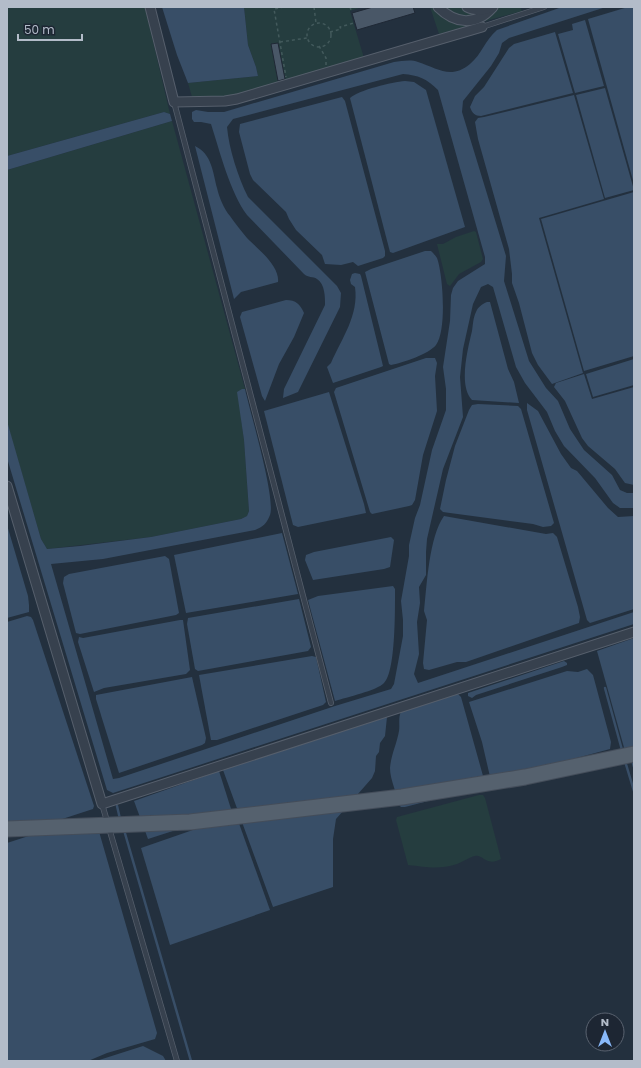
<svg xmlns="http://www.w3.org/2000/svg" width="641" height="1068" font-family="Poppins,sans-serif">
  <style>
    .green { fill: #253d3f }
    .water { fill: #384e67 }
    .lines { fill: none; stroke-linecap: round; stroke-linejoin: round }
    .stream { stroke: #384e67; stroke-width: 2.5 }
    .building { fill: #495767; stroke: #1f2835 }
    .lane-casing { stroke: #565f6c; stroke-width: 6 }
    .street-casing { stroke: #565f6c; stroke-width: 11 }
    .primary-casing { stroke: #444d5a; stroke-width: 17 }
    .path { stroke: #435a5c; stroke-width: 1.5; stroke-dasharray: 3 3; stroke-linecap: butt }
    .lane { stroke: #37414e; stroke-width: 4.5 }
    .street { stroke: #37414e; stroke-width: 9 }
    .primary { stroke: #55616e; stroke-width: 15 }
  </style>
  <rect width="100%" height="100%" fill="#23303e"/>
  <g class="green">
    <polygon points="7,7 145,7 170,114 164,112 7,156"/>
    <polygon points="244,7 362,7 350,11 364,58 228,97 192,97 188,83 258,76 256,67 248,45"/>
    <polygon points="430,7 520,7 522,11 439,34"/>
    <polygon points="172,121 245,389 242,389 241,418 244,440 249,511 247,516 241,519 151,537 47,549 41,539 7,423 7,170"/>
    <polygon points="474,231 476,232 483,259 481,262 459,274 450,286 447,284 437,244 443,244 456,237"/>
    <path d="M479,795H483L485,798L501,859C486,867 483,854 475,856C469,857 463,862 457,864C438,870 427,867 408,865L396,820L397,817Z"/>
  </g>
  <g class="water">
    <polygon points="162,7 244,7 248,45 256,67 258,76 188,83 177,55"/>
    <path d="M562,7H606L509,38L502,43L499,53L491,66L463,101L462,112L506,256L504,281L529,361L546,388L558,401L570,429L584,450L612,475L620,490L627,493H634V508H620L613,503L595,478L564,446L555,431L547,412L525,383L516,367L493,287L488,284L481,287L473,304L463,349L460,377L463,417L443,469L427,539L426,552V575L419,587L420,603L417,622L419,654L414,674L418,683L634,612V624L113,793L107,790L7,458V421L41,539L47,549L80,546L151,537L241,519L247,516L249,511L244,440L237,392L242,389H245C250,412 276,498 270,515C267,523 263,527 255,530L103,559L51,564L113,779L119,778L335,706L391,689L394,684L403,636V620L401,601L409,556V545L415,518L420,505L432,450L446,410V389L443,367L450,321L451,295L453,288L458,281L485,264V257L438,90C427,79 418,75 403,74L233,119L227,127C229,149 238,177 248,197L337,286L341,293L340,307L298,392L283,398L284,389L325,305C325,297 325,284 317,279C313,276 308,278 304,274L247,215C230,192 220,152 211,124L201,122H194L192,119V112L196,110L208,112H224L394,62C402,61 411,59 418,62C437,68 451,80 470,64C482,54 485,40 497,30Z"/>
    <polygon points="628,7 634,7 634,184 588,19"/>
    <polygon points="585,20 604,86 575,93 558,34 573,30 572,24"/>
    <path d="M555,32L573,93L481,116C475,116 472,113 470,107L475,96L484,87L509,48L514,44Z"/>
    <path d="M405,81L414,82L426,90L465,227L393,253L390,252L350,98C359,90 392,82 405,81Z"/>
    <polygon points="605,88 634,190 605,198 576,95"/>
    <polygon points="574,95 604,199 539,218 583,373 552,384 538,365 532,353 519,303 512,283 512,274 509,249 478,139 475,122 478,118 484,117"/>
    <polygon points="342,97 345,101 385,251 385,256 383,258 358,266 353,262 341,265 325,264 322,255 296,230 289,219 286,212 253,180 250,174 239,132 240,124"/>
    <polygon points="164,112 170,114 172,121 7,170 7,156"/>
    <path d="M195,146C212,154 213,173 217,188C219,197 224,209 230,216C235,223 241,231 247,238C257,248 280,266 278,282L241,292L234,299Z"/>
    <polygon points="634,192 634,356 584,371 541,219"/>
    <path d="M425,251H431C433,253 435,255 437,258C443,274 447,331 436,345C429,354 402,363 391,365L389,364L365,272L371,269Z"/>
    <path d="M355,273L360,274L361,276L383,366L381,367L333,383L327,367L331,363C342,338 359,315 355,287L351,284L350,280L352,274Z"/>
    <path d="M286,300C296,300 300,304 304,313L294,337L279,364L265,401L262,396L240,317L242,312Z"/>
    <path d="M487,302H490L508,369L514,382L519,403L472,400C458,386 468,348 472,331C473,325 473,318 476,312C478,307 482,304 487,302Z"/>
    <polygon points="426,358 435,358 437,363 435,376 437,411 423,455 415,500 412,505 409,506 372,514 370,512 334,392 336,388"/>
    <polygon points="634,359 634,385 593,397 586,374"/>
    <polygon points="584,374 592,399 634,387 634,485 625,483 615,469 588,446 582,438 565,401 554,387 556,383"/>
    <polygon points="329,392 364,504 366,513 298,527 293,525 264,411"/>
    <polygon points="527,403 538,411 561,454 571,468 577,471 608,508 618,517 634,516 634,609 590,623 587,620 527,410"/>
    <polygon points="478,404 518,406 521,409 554,523 551,526 543,527 533,524 450,513 443,512 440,509 446,480 455,446 469,410 472,405"/>
    <path d="M444,516L546,534L553,533L557,537L578,607L580,617L579,623L466,662H457L429,670L424,669L423,663L427,620L424,611C427,584 429,537 444,516Z"/>
    <polygon points="7,525 28,596 29,605 29,612 7,618"/>
    <polygon points="282,533 298,594 186,613 174,555"/>
    <polygon points="391,537 394,540 390,567 384,569 313,580 305,560 306,555 314,552"/>
    <polygon points="165,556 169,559 179,613 176,615 80,634 76,633 63,583 64,577 69,574"/>
    <path d="M393,586L395,589C395,606 396,672 384,683C376,691 347,697 335,701L308,600L318,596Z"/>
    <polygon points="299,599 311,647 308,651 198,671 195,669 187,624 188,618"/>
    <polygon points="27,616 31,617 33,620 94,806 93,809 7,837 7,622"/>
    <polygon points="180,620 183,620 190,670 186,674 104,688 94,692 78,642 79,637 83,638"/>
    <polygon points="634,638 634,757 625,751 597,651"/>
    <polygon points="312,656 316,657 326,702 323,705 217,740 211,740 199,675"/>
    <polygon points="564,661 567,663 567,665 562,667 476,695 472,698 468,696 468,693"/>
    <polygon points="587,669 593,675 611,742 610,749 491,781 482,742 469,702 567,671 578,672"/>
    <polygon points="192,677 206,738 205,743 202,745 119,773 96,699 96,695"/>
    <path d="M458,694L461,697L485,783L482,787L405,807H401L399,805C397,793 390,780 390,768C391,755 397,743 399,731C400,725 398,717 401,712Z"/>
    <polygon points="387,717 385,736 380,743 379,752 376,756 375,771 372,778 336,819 333,839 333,887 273,907 223,770"/>
    <polygon points="219,771 232,812 148,839 134,801"/>
    <polygon points="236,815 270,910 170,945 141,848"/>
    <polygon points="81,819 98,828 157,1033 155,1039 107,1053 88,1061 7,1061 7,843"/>
    <polygon points="143,1046 163,1056 166,1061 96,1061"/>
  </g>
  <g class="lines">
    <g class="stream">
      <polyline points="605,688 622,750"/>
      <polyline points="632,760 634,767"/>
      <polyline points="625,761 634,791"/>
      <polyline points="117,806 120,819"/>
      <polyline points="124,830 191,1061"/>
    </g>
  </g>
  <g class="building">
    <polygon points="373,7 413,7 415,13 357,30 352,13"/>
    <polygon points="278,43 285,79 278,81 271,44"/>
  </g>
  <g class="lines">
    <defs>
      <g id="lane">
        <polyline points="482,27 544,7"/>
        <polyline points="174,102 331,703"/>
        <polyline points="102,804 177,1061"/>
      </g>
      <g id="street">
        <polyline points="150,7 174,102 225,101 237,99 482,27"/>
        <path d="M438,7C455,24 476,26 492,8"/>
        <path d="M467,7C475,11 485,10 493,7"/>
        <polyline points="7,486 102,804 634,632"/>
      </g>
      <polyline id="primary" points="7,829 190,822 402,797 525,777 634,754"/>
    </defs>
    <use href="#lane" class="lane-casing"/>
    <use href="#street" class="street-casing"/>
    <use href="#primary" class="primary-casing"/>
    <g class="path">
      <polyline points="284,7 274,9 286,77"/>
      <polyline points="314,7 316,23"/>
      <polyline points="350,7 351,10"/>
      <circle cx="319" cy="35" r="12"/>
      <polyline points="330,32 341,29 340,27 354,23"/>
      <polyline points="280,42 307,38"/>
      <polyline points="319,46 326,58 326,65"/>
    </g>
    <use href="#lane" class="lane"/>
    <use href="#street" class="street"/>
    <use href="#primary" class="primary"/>
  </g>
  <rect width="641" height="1068" fill="none" stroke="#b3bcc9" stroke-width="16"/>
  <g transform="translate(605 1032)"><circle r="19" fill="#1d2633" stroke="#59626f"/>
  <path d="M0-3L7 15L0 10L-7 15Z" fill="#88b8f9"/>
  <text y="-6" font-size="11" font-weight="bold" text-anchor="middle" fill="#b3bcc9">N</text>
  </g>
  <path d="M18 34v6h64v-6" fill="none" stroke="#b3bcc9" stroke-width="2"/>
  <text x="24" y="34" font-size="12" fill="#b3bcc9" stroke="#1d2633" stroke-width="3" paint-order="stroke">50 m</text>
</svg>
